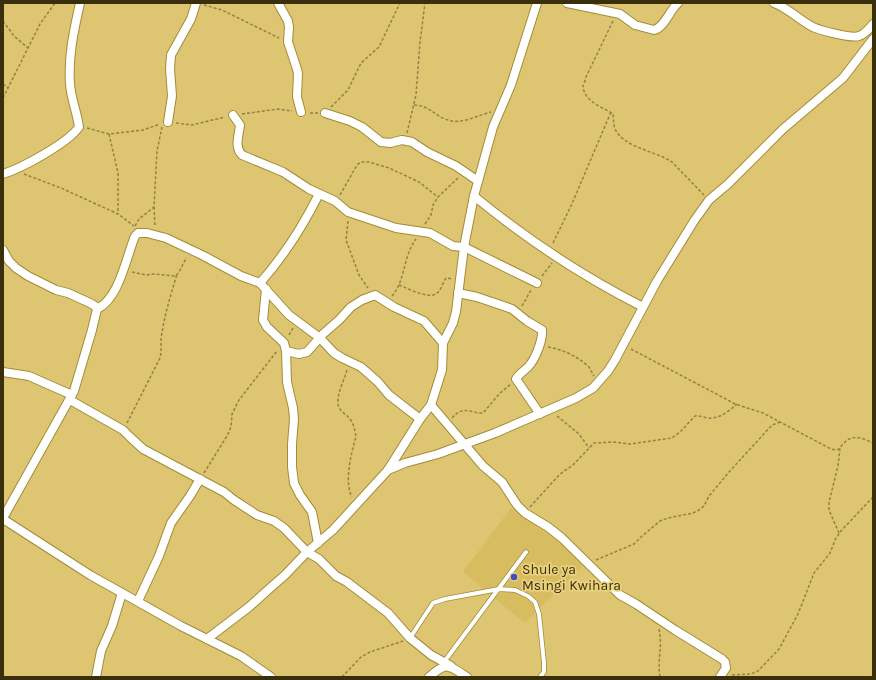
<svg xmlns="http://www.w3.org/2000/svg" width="876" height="680" font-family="Karla,sans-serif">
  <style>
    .built { fill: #d8bd60 }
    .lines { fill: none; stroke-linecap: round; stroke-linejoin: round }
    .lane-casing { stroke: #a48c37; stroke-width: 5.5 }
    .street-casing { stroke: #a48c37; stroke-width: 10 }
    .path { stroke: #938243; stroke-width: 1.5; stroke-dasharray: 3 2; stroke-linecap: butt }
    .lane { stroke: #fff; stroke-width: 4 }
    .street { stroke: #fff; stroke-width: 8 }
    .poi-dot { fill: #424dc2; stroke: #ead17e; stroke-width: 1.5 }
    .labels { text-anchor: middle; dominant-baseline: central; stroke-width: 3.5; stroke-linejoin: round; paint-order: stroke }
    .poi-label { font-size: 14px; fill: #392f0b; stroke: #ead17e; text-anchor: start }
  </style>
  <rect width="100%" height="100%" fill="#ddc571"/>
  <polygon class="built" points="511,508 586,562 525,623 463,572"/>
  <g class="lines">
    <defs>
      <g id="lane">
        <polyline points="410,638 433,603 445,599 499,589 515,590 528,596 535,602 539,614 544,663 544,672 540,677"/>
        <polyline points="444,662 526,552"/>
      </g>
      <g id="street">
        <polyline points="278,3 288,21 289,27 288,42 296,66 298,73 297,97 301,112"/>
        <path d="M567,3L620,14L635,25L654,30C665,27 669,11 678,3"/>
        <path d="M774,3C788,8 798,19 811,26C818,30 852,39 859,36C865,34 869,29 873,24"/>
        <polyline points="325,113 350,121 362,127 381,142 390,143 402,140 412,142 427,152 456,166 478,181"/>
        <path d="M233,115L240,125C239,135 234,147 242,155L283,172L309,189L335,201L348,212L396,228L430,233L453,246L464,247L537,283"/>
        <polyline points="168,122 172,96 170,69 171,55 191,19 196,3"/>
        <path d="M3,174C22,168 68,143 79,127C77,112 71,99 70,84C68,56 74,30 80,3"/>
        <path d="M474,196C526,239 582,276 643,307"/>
        <polyline points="3,250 9,261 16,268 28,276 56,290 68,293 90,303 95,306 97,309 92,330 74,391 3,518"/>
        <path d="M260,283C284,256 303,226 319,194"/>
        <polyline points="266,289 263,320 267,327 284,343 286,351 287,382 293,408 294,419 292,444 292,467 294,483 300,495 312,512 318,543"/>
        <path d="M458,293L477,297L512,309L527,321L542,330C543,340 535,360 528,367C524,371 519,374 516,379L540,414"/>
        <path d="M97,309C119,299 126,258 135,236L138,233H147L166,238L202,255L241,276L260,283L289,315L320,338L334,353L342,358L361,367L378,382L389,395L420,419"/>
        <polyline points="286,351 299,354 307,352 323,334 339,320 351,307 362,300 375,295 394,307 424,321 443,343"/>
        <polyline points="3,372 29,376 72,395"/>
        <polyline points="70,400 123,430 130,437 143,449 224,492 234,500 257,515 274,521 284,528 307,552 319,559 336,576 347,582 388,613 410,638 431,655 451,666"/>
        <polyline points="431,405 483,466 502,482 517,505 525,513 548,527 562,538 620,595 636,604 675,630 722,659 725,662 726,668 720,677"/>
        <polyline points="388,470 405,463 438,454 495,433 576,398 593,388 608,371 615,360 657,281 694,221 709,200 728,184 783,129 843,78 873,39"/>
        <polyline points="3,519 90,575 181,626 241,656 271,677"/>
        <polyline points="138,601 159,556 171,523 190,496 200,479"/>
        <polyline points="207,639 249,607 269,589 285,575 307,552 333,530 388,470 420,419 431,405 442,370 443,343 453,323 456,312 464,247 474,196 493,127 511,85 537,3"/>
        <polyline points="96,677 101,651 112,626 122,593"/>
        <path d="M429,677C447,661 448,665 467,677"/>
      </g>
    </defs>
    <use href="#lane" class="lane-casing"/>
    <use href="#street" class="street-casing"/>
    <g class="path">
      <polyline points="204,5 222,10 279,38"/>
      <polyline points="3,21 14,36 28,48"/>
      <path d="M613,21L586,77C586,80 583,84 583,86C584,102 603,107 613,114C614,119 613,124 615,129C624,148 656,151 672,162L704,195"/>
      <polyline points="3,84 8,88"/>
      <polyline points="3,98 40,24 55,3"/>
      <path d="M414,105C431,106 434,116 448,120C461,125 478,115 491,112"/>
      <polyline points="331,107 348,90 361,63 379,47 400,3"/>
      <polyline points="310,113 318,113"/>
      <polyline points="242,114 278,109 292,111"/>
      <polyline points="176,123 192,125 225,117"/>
      <polyline points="87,128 109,134 143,130 160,124"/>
      <polyline points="407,133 416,95 420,42 425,3"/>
      <polyline points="109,134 118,173 118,214"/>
      <polyline points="24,174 61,188 118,214 134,226"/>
      <polyline points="340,195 357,165 361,162 369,162 389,168 419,182 438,197"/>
      <polyline points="154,207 155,227"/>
      <polyline points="348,221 346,240 359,275 368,288"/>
      <polyline points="425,224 431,215 433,205 438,197 458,178"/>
      <polyline points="135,226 139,219 154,207 157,151 162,127"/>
      <polyline points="553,243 571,206 611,112"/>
      <path d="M132,272L146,275L154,274L175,276C181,272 182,263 187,258"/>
      <polyline points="542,276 552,263"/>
      <path d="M399,285C407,288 427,299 436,294C441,291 443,282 446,278L452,279"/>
      <path d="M392,296C405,282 403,256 416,239"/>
      <polyline points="522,306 531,290"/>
      <polyline points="289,335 293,328"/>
      <path d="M548,347C564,350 577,356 589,367C591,370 592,373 594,376"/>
      <path d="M631,349L724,398L735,404L763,413L831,449L837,450C840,448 843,444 846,441C855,434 864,439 873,443"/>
      <path d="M347,370C344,381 337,393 338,404C339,411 346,414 350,419C354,424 355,431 356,437C351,453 344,483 352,497"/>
      <polyline points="557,416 579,434 589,448"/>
      <path d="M452,418C464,404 471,414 483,413L500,393L511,384"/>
      <path d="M127,423L160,358C162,350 160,341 162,333C165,313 171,294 177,274"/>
      <polyline points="204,473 227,436 231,427 232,414 239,400 277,351"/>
      <path d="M530,507L560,474L573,465L594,443L614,442L630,444L672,438L681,431L695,416C701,415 706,419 711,418C721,418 730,410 737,404"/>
      <polyline points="839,533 829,510 829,502 838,466 840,448"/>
      <polyline points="596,560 634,544 641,537 660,521 668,518 693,513 699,510 704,506 709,496 729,472 772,425 780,422"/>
      <path d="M659,629C663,647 657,659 660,677"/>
      <polyline points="732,675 751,674 758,671 779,649 798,614 814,573 830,553 836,538 841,531 873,497"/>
      <polyline points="342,677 361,657 370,652 403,641"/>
    </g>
    <use href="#lane" class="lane"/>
    <use href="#street" class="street"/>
  </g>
  <circle class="poi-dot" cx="514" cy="577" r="4"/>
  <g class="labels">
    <g class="poi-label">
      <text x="522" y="569">Shule ya<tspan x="522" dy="16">Msingi Kwihara</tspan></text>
    </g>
  </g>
  <rect width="876" height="680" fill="none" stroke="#392f0b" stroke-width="8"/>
</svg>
